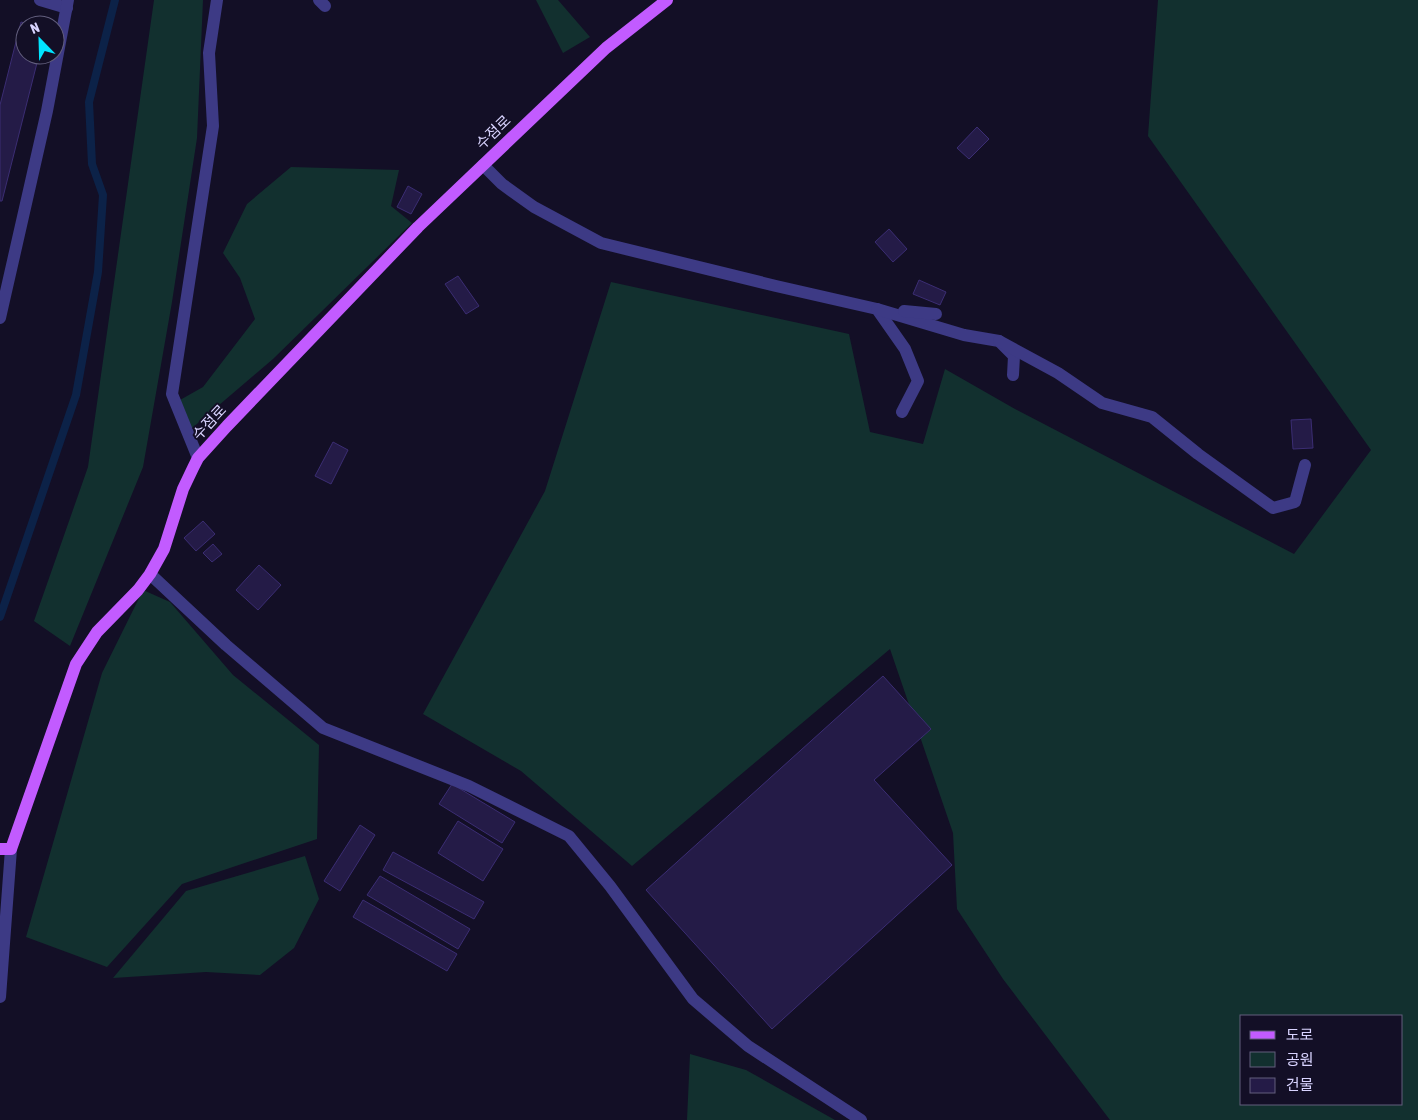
<svg xmlns="http://www.w3.org/2000/svg" width="1418" height="1120" font-family="'Asap Condensed','Noto Sans KR',sans-serif">
  <style>
    .green { fill: #12302f; fill-rule: evenodd }
    .lines { fill: none; stroke-linecap: round; stroke-linejoin: round }
    .stream { stroke: #0c2248; stroke-width: 8 }
    .building { fill: #241b47; stroke: #3b2d73 }
    .minor { stroke: #3d3a85; stroke-width: 12 }
    .major { stroke: #c25bff; stroke-width: 12 }
    .labels { text-anchor: middle; dominant-baseline: central; stroke-width: 4; stroke-linejoin: round; paint-order: stroke }
    .street-label { font-size: 15px; fill: #d9d4ff; stroke: #130f26 }
  </style>
  <rect width="100%" height="100%" fill="#130f26"/>
  <g class="green">
    <polygon points="154,0 203,0 197,138 172,302 143,467 70,646 34,621 88,467"/>
    <polygon points="536,0 558,0 590,37 563,53"/>
    <path d="M1158,0H1418V1120H1110L1003,979L957,909L953,833L890,649L632,866L521,771L423,714L545,491L611,282L849,334L870,432L923,444L945,369L1015,409L1294,554L1371,450L1148,136ZM1242,1016H1402V1104H1242Z"/>
    <polygon points="291,167 399,170 391,206 412,223 273,359 191,429 180,400 203,387 255,319 240,278 223,253 247,204"/>
    <polygon points="143,590 170,602 233,675 319,745 317,839 182,884 107,967 26,937 102,673"/>
    <polygon points="305,856 319,899 294,948 260,975 206,972 113,978 186,891"/>
    <polygon points="690,1054 746,1070 835,1120 687,1120"/>
  </g>
  <g class="lines">
    <polyline class="stream" points="0,617 76,395 98,272 103,195 92,164 89,102 115,0"/>
  </g>
  <g class="building">
    <polygon points="21,22 33,25 25,25 25,55 39,55 2,201 0,201 0,105"/>
    <polygon points="977,127 989,139 969,159 957,148"/>
    <polygon points="408,186 422,194 411,214 397,207"/>
    <polygon points="889,229 907,249 893,262 875,242"/>
    <polygon points="458,276 479,306 466,314 445,284"/>
    <polygon points="919,280 946,292 940,305 913,294"/>
    <polygon points="1311,419 1313,448 1293,449 1291,420"/>
    <polygon points="333,442 348,450 331,484 315,476"/>
    <polygon points="203,521 215,534 196,551 184,538"/>
    <polygon points="213,544 222,554 212,562 203,553"/>
    <polygon points="259,565 281,585 258,610 236,590"/>
    <polygon points="883,676 931,729 874,780 952,865 772,1029 646,890"/>
    <polygon points="452,784 515,822 502,843 439,804"/>
    <polygon points="458,821 503,849 483,881 438,853"/>
    <polygon points="360,825 375,835 340,891 324,881"/>
    <polygon points="393,852 484,902 474,919 383,870"/>
    <polygon points="380,876 470,929 458,949 367,895"/>
    <polygon points="363,900 457,954 447,971 353,917"/>
  </g>
  <g class="lines">
    <g class="minor">
      <polyline points="40,0 67,8"/>
      <polyline points="319,0 325,6"/>
      <polyline points="483,165 502,184 534,207 601,243 776,286 877,309 905,349 918,381 902,412"/>
      <polyline points="877,309 964,335 999,341 1014,356 1013,375"/>
      <polyline points="904,311 936,314"/>
      <polyline points="0,318 47,111 68,0"/>
      <polyline points="999,341 1058,373 1102,403 1152,417 1198,454 1273,508 1295,502 1305,465"/>
      <polyline points="198,458 172,394 213,126 209,53 217,0"/>
      <polyline points="150,574 226,645 323,728 469,786 569,836 610,886 693,999 748,1046 861,1120"/>
      <polyline points="0,997 11,849"/>
    </g>
    <polyline class="major" points="0,849 11,849 76,664 97,632 138,590 150,574 164,549 183,489 193,468 198,458 227,426 418,227 606,48 667,0"/>
  </g>
  <g class="labels">
    <g class="street-label">
      <text transform="translate(493 132) rotate(-44)">수점로</text>
      <text transform="translate(209 422) rotate(-47)">수점로</text>
    </g>
  </g>
  <rect x="1240" y="1015" width="162" height="90" fill="#130f26" stroke="#625e7d"/>
  <rect x="1250" y="1031" width="25" height="8" fill="#c25bff" stroke="#625e7d"/>
  <text x="1286" y="1040" font-size="15" fill="#d9d4ff">도로</text>
  <rect x="1250" y="1052" width="25" height="15" fill="#12302f" stroke="#625e7d"/>
  <text x="1286" y="1065" font-size="15" fill="#d9d4ff">공원</text>
  <rect x="1250" y="1078" width="25" height="15" fill="#241b47" stroke="#625e7d"/>
  <text x="1286" y="1090" font-size="15" fill="#d9d4ff">건물</text>
  <g transform="translate(40 40) rotate(337)"><circle r="24" fill="#130f26" stroke="#625e7d"/>
  <path d="M0-4L9 19L0 12L-9 19Z" fill="#00e5ff"/>
  <text y="-8" font-size="14" font-weight="bold" text-anchor="middle" fill="#d9d4ff">N</text>
  </g>
</svg>
